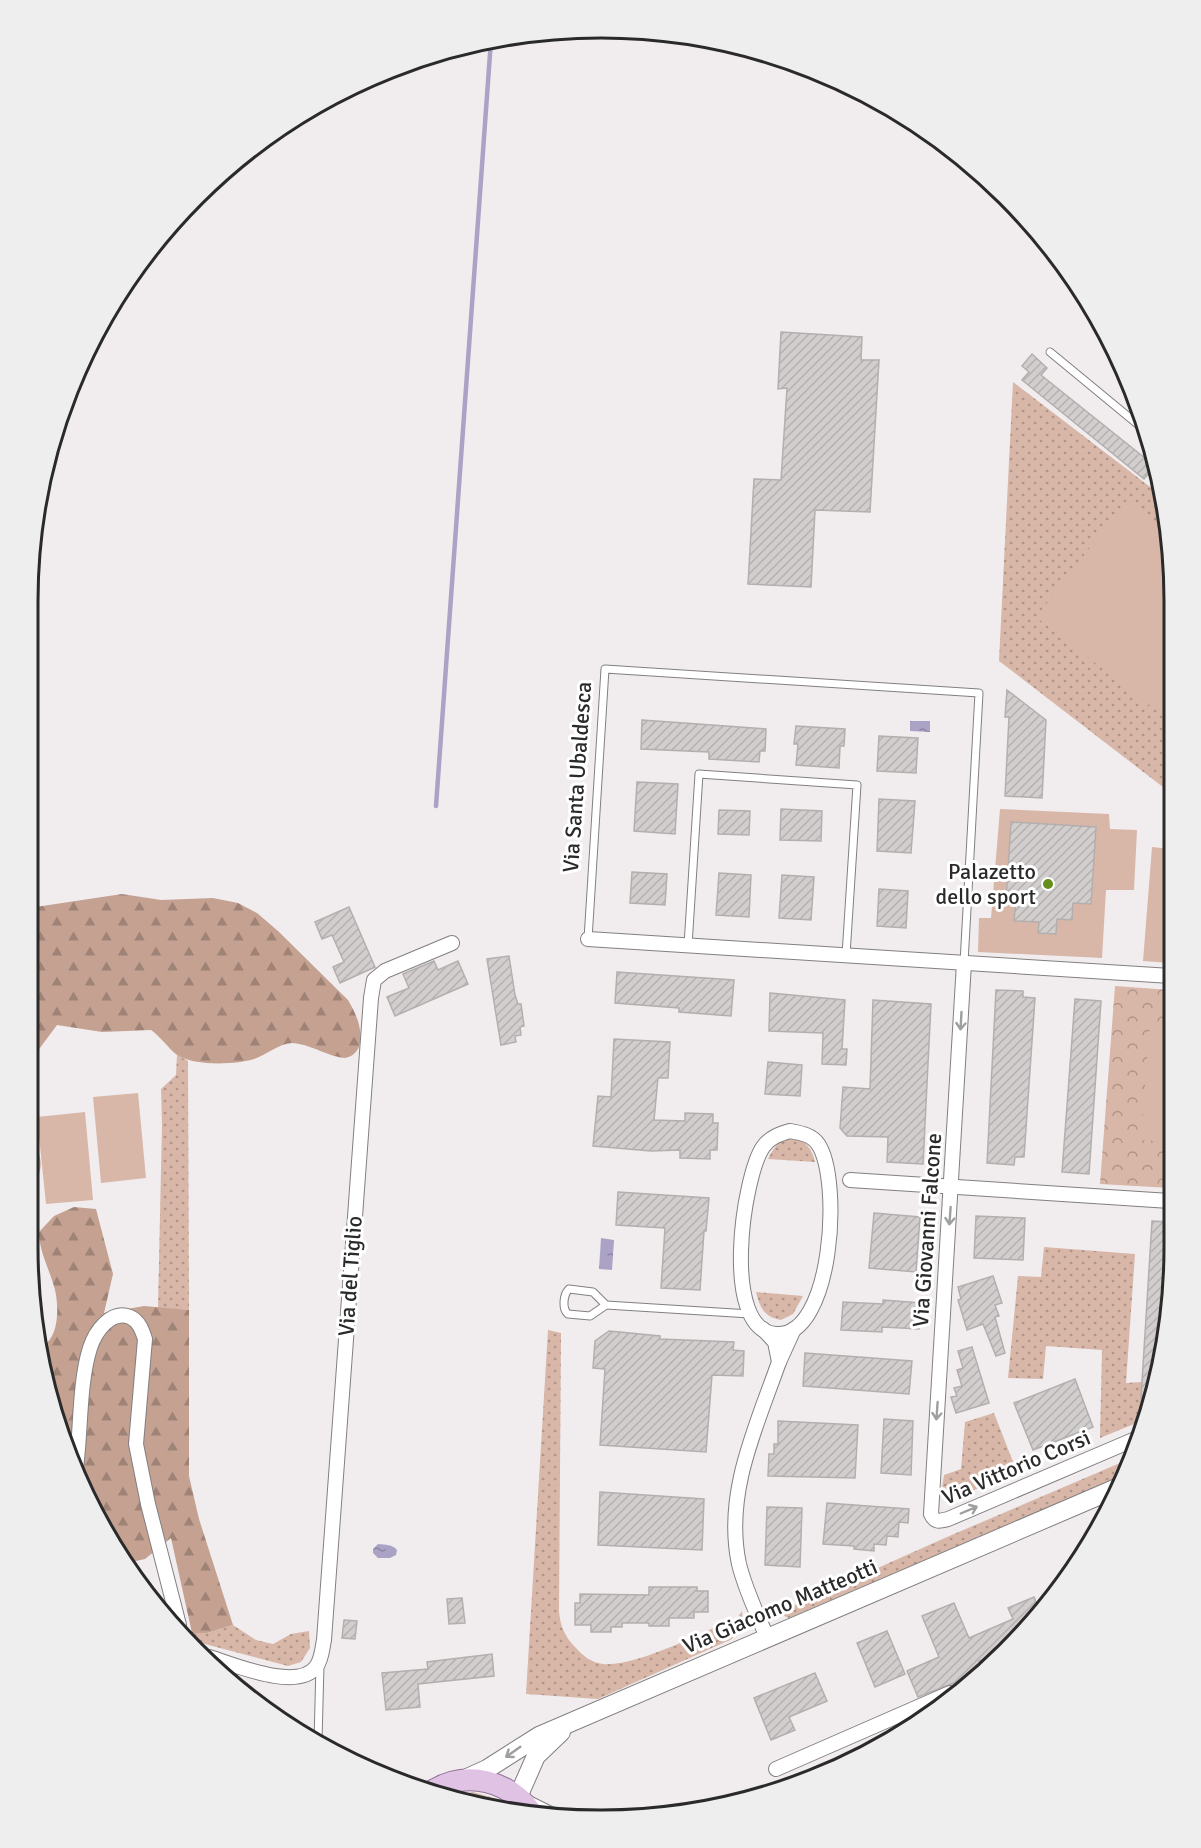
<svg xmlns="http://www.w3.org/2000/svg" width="1201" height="1848" font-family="Signika,sans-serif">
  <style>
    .grass { fill: url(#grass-dots) }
    .forest { fill: url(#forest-firs) }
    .park { fill: url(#park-crowns) }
    .pitch { fill: #d8b7a8 }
    .water { fill: url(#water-ripples) }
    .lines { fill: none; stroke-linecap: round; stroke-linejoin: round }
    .stream { stroke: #aaa3c5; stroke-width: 4.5 }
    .building { fill: url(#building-hatch); stroke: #b3afaf; stroke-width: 1.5 }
    .service-casing { stroke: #827f80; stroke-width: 9 }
    .minor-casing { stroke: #827f80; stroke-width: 16 }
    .secondary-casing { stroke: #827f80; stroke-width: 20 }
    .primary-casing { stroke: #937298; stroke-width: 23 }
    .service { stroke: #fff; stroke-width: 7 }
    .minor { stroke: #fff; stroke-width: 14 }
    .secondary { stroke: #fff; stroke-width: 18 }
    .primary { stroke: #e0c2e4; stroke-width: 21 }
    .oneway { stroke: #a09fa0 }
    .poi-dot { fill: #658e1e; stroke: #fff; stroke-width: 2 }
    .labels { text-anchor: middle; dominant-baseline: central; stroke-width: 6; stroke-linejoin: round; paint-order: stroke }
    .street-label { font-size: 22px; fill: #2b2a2b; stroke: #fff }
    .poi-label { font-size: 22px; fill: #2b2a2b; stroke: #fff; text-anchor: end }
    .rim { fill: none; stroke: #2b2a2b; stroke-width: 3 }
  </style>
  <defs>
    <pattern id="grass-dots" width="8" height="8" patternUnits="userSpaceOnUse" patternTransform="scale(1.5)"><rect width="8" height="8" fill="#d8b7a8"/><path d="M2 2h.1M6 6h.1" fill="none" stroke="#af9589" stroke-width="1.8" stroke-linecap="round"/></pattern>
    <pattern id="forest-firs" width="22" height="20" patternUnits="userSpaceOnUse" patternTransform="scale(1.5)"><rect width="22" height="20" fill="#c5a191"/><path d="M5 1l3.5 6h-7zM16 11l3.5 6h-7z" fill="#a08377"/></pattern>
    <pattern id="park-crowns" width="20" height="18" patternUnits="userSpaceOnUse" patternTransform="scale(1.5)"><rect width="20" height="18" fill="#d8b7a8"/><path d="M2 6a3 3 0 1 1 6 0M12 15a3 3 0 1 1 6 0" fill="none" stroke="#af9589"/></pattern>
    <pattern id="water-ripples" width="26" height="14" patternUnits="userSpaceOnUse" patternTransform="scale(1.5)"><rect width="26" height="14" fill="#aaa3c5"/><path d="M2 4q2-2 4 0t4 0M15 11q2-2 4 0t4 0" fill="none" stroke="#8b85a0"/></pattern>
    <pattern id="building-hatch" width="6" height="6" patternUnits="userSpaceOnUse" patternTransform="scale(1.5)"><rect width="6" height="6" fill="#d3cece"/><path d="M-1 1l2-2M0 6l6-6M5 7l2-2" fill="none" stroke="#b5b1b1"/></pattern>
  </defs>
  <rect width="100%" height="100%" fill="#f1edef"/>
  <g class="grass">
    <polygon points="1013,382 1162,496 1173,563 1172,794 999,661"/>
    <polygon points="177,1055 188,1061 189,1310 158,1308 162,1124 161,1089 176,1075"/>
    <path d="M792,1138C806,1140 812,1149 815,1162L768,1159C774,1146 779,1141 792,1138Z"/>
    <polygon points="1044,1247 1135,1254 1126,1383 1142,1382 1142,1379 1152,1379 1139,1422 1100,1438 1102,1350 1046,1346 1043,1379 1008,1378 1018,1276 1041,1277"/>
    <path d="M756,1292L803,1296L793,1314L781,1320C764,1317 760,1308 756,1292Z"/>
    <path d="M548,1330L561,1333L559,1611C560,1626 565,1637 576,1648C583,1656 592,1663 603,1664C637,1667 705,1631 738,1617L742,1611L743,1622L732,1639L598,1699L526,1694Z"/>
    <polygon points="994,1413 1017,1472 948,1501 941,1494 944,1475 961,1469 965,1422"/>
    <polygon points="1127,1460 1123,1475 789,1618 777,1613 947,1537"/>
    <polygon points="233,1625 256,1640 273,1644 291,1634 309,1631 310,1648 301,1662 288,1666 201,1643 192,1633 207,1633"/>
    <polygon points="473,1792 497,1799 508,1807 455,1795"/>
  </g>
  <g class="forest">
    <path d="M122,894L161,900L213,898L238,903L257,913L278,931L348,1000C356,1014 362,1026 360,1043C359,1050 353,1057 345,1058C332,1058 307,1043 292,1043C278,1044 266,1055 254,1059C236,1065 193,1066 177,1055C168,1048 161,1037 151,1030L102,1032L57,1025L28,1064L29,908Z"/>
    <path d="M28,1136C43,1152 47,1174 27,1189Z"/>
    <path d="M74,1207L96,1209L113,1274L104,1313L144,1306L189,1310V1476L199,1519L233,1625L207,1633H192L171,1538L145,1559L123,1564L57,1432L43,1346C59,1337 59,1307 55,1290C50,1270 39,1252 39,1232L54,1216Z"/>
  </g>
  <polygon class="park" points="1115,986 1171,990 1170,1188 1100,1184"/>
  <g class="pitch">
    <polygon points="1126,501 1168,534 1173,563 1172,723 1036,617"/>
    <polygon points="1000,809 1109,814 1110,829 1137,830 1134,890 1106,890 1102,958 978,952 979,918 991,918"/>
    <polygon points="1152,847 1171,849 1171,963 1143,961"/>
    <polygon points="1150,1021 1171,1022 1170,1142 1141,1140"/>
    <polygon points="138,1093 146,1178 101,1183 93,1097"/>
    <polygon points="85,1112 93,1200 46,1204 37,1117"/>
  </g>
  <g class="water">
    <polygon points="910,721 930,721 930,732 910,731"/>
    <polygon points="601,1238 614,1240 612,1270 599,1269"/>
    <path d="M378,1544C386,1545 392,1544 397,1550L396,1555L390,1558H378L373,1553V1549Z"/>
  </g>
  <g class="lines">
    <polyline class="stream" points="436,806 491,40"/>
  </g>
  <g class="building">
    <polygon points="781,332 862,337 861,360 879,360 870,512 815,510 811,587 748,584 754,479 781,480 787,388 778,389"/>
    <polygon points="1032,354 1047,368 1041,375 1155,466 1144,479 1022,380 1029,372 1022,366"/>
    <polygon points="1007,690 1046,720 1042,798 1005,796 1009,717 1005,717"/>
    <polygon points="642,720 766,729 765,751 760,751 759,762 709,759 709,752 641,749"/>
    <polygon points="796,726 845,729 844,746 840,746 839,768 796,765 798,744 794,744"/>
    <polygon points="879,736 918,738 916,773 877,771"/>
    <polygon points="637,782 678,784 675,834 634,831"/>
    <polygon points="879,799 915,801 911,853 877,851"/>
    <polygon points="781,809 822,811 821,841 780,840"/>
    <polygon points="719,810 750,811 749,835 718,834"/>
    <polygon points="1011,822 1096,827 1091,904 1073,903 1072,920 1057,919 1056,934 1038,933 1039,922 1014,921 1016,900 1006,900"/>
    <polygon points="632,872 667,874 665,905 630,903"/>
    <polygon points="719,873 751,875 749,917 716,915"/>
    <polygon points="782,875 814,877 811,920 779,918"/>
    <polygon points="879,889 908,891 906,928 877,926"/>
    <polygon points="349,907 375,967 340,983 333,967 344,962 332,935 322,939 315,922"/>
    <polygon points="509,956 515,995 518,1004 521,1004 524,1026 520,1027 521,1035 515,1036 516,1042 501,1045 487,959"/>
    <polygon points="434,961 438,970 458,961 468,984 395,1016 387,997 409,988 403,974"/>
    <polygon points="617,972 734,980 731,1016 679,1012 679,1008 615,1003"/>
    <polygon points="996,990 1023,991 1023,997 1035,998 1024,1157 1015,1157 1014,1165 987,1163"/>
    <polygon points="770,993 845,1000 842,1049 847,1049 846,1065 822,1064 823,1033 769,1031"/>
    <polygon points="1075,999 1101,1001 1089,1174 1062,1172"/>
    <polygon points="873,1000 931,1004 923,1164 887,1162 888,1137 847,1136 840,1128 843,1087 870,1089"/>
    <polygon points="614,1039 670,1042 668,1078 658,1078 654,1120 685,1121 685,1113 713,1114 713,1123 718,1123 717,1150 710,1150 710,1159 680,1158 680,1150 651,1151 593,1146 598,1096 611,1097"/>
    <polygon points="768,1062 802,1065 800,1096 765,1094"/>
    <polygon points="618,1192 709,1198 706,1231 704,1231 700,1290 661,1288 665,1228 616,1225"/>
    <polygon points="874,1213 920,1217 916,1272 869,1268"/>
    <polygon points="976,1216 1025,1218 1023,1260 974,1258"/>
    <polygon points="1152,1221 1170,1222 1169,1323 1146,1399 1141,1398"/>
    <polygon points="993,1276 1002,1303 995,1305 999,1316 995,1317 1005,1353 996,1356 983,1324 967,1330 958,1300 961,1299 958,1287"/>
    <polygon points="883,1300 921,1303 919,1329 882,1327 882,1332 841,1330 843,1302 883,1304"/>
    <polygon points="609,1331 660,1336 660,1339 734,1342 733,1350 744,1351 743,1376 712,1375 706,1452 600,1445 605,1369 593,1368 595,1341"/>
    <polygon points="972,1347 989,1403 956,1413 951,1397 957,1396 954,1388 962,1386 957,1370 963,1368 958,1351"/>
    <polygon points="805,1353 912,1361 909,1394 803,1386"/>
    <polygon points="1075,1379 1093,1427 1033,1450 1014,1403"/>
    <polygon points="884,1419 913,1421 911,1475 881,1473"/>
    <polygon points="778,1421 858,1425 855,1478 768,1476 769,1454 774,1454 774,1444 778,1444"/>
    <polygon points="600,1492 704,1499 702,1550 598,1545"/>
    <polygon points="827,1503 909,1509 908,1523 899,1522 898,1537 887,1536 886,1545 874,1544 874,1551 854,1549 854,1546 823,1544"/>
    <polygon points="767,1507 802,1508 800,1567 765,1565"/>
    <polygon points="649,1587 697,1587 697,1591 708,1591 708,1612 694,1612 694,1618 669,1618 669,1626 649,1626 649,1623 622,1623 622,1627 611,1627 611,1632 591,1632 591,1625 575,1625 575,1603 580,1603 580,1594 649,1595"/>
    <polygon points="1034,1597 1040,1612 1031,1626 998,1653 979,1661 981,1667 969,1677 918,1697 907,1671 939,1657 922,1616 954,1603 969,1638 1013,1619 1008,1608"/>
    <polygon points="462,1598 465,1623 449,1624 447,1599"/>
    <polygon points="344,1620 357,1621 355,1639 342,1638"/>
    <polygon points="887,1631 905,1674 875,1687 857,1643"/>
    <polygon points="492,1654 494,1676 418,1684 420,1707 386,1710 382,1673 428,1669 427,1662"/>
    <polygon points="815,1673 827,1701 789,1717 795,1730 771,1740 754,1698"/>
  </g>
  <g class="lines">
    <defs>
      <g id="service">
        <polyline points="1050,352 1147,432"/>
        <polyline points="588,939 605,669 979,693 964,963"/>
        <polyline points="688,945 699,774 857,785 846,955"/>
        <path d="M569,1289L593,1292L606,1305L590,1316L568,1314C562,1309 563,1295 569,1289Z"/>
        <polyline points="606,1305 750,1314"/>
        <polyline points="318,1741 320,1665"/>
      </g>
      <g id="minor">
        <polyline points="588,939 1171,976"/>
        <path d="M964,963L931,1514C935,1523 940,1521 948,1519L1133,1440"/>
        <path d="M790,1131C801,1133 812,1135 818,1144C842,1179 833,1338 776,1334C720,1330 743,1177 763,1147C770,1137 780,1134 790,1131Z"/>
        <polyline points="850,1180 1170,1201"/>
        <polyline points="763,1329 775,1342 779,1362 794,1329"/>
        <path d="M76,1468C81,1432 79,1382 90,1348C95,1332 111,1309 130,1317C139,1321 142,1330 145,1339L136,1444L148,1504L179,1625"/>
        <path d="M767,1637C757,1614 745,1589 739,1564C724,1494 756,1427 779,1362"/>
        <path d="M209,1657C233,1664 297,1692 316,1667C322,1659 322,1649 324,1640L371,998L374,980L385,971L452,943"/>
        <polyline points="776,1769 950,1693"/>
      </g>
      <g id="secondary">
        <polyline points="465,1779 487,1769 539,1736 1119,1487"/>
        <polyline points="518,1797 536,1756 561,1732"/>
        <polyline points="526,1804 552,1817"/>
      </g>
      <path id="primary" d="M434,1790C468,1770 509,1781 531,1812"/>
    </defs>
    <use href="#service" class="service-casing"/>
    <use href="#minor" class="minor-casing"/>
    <use href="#secondary" class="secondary-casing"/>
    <use href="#primary" class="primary-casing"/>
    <use href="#service" class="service"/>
    <use href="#minor" class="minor"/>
    <use href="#secondary" class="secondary"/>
    <use href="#primary" class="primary"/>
  </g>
  <defs><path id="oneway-shaft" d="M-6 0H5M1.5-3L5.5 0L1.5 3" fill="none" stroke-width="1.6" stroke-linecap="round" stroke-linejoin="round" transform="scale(1.5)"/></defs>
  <g class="oneway">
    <use href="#oneway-shaft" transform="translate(961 1021) rotate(93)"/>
    <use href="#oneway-shaft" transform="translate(950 1216) rotate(94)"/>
    <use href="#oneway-shaft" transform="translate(937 1411) rotate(94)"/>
    <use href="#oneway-shaft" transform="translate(969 1510) rotate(-23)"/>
    <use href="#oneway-shaft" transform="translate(513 1752) rotate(145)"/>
  </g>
  <circle class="poi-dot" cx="1048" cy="884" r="6"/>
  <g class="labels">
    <g class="street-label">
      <text transform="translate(577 777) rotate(-86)">Via Santa Ubaldesca</text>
      <text transform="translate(927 1230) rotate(-86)">Via Giovanni Falcone</text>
      <text transform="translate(350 1276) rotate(-86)">Via del Tiglio</text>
      <text transform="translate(1016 1467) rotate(-23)">Via Vittorio Corsi</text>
      <text transform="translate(780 1606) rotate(-23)">Via Giacomo Matteotti</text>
    </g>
    <g class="poi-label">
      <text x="1036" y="871">Palazetto<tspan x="1036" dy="25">dello sport</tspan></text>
    </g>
  </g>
  <path d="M0 0H1201V1848H0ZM601 38H601A563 563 0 0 1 1164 601V1247A563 563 0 0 1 601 1810H601A563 563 0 0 1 38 1247V601A563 563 0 0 1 601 38Z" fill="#eee" fill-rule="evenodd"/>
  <path class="rim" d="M601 38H601A563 563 0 0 1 1164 601V1247A563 563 0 0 1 601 1810H601A563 563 0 0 1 38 1247V601A563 563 0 0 1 601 38Z"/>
</svg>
